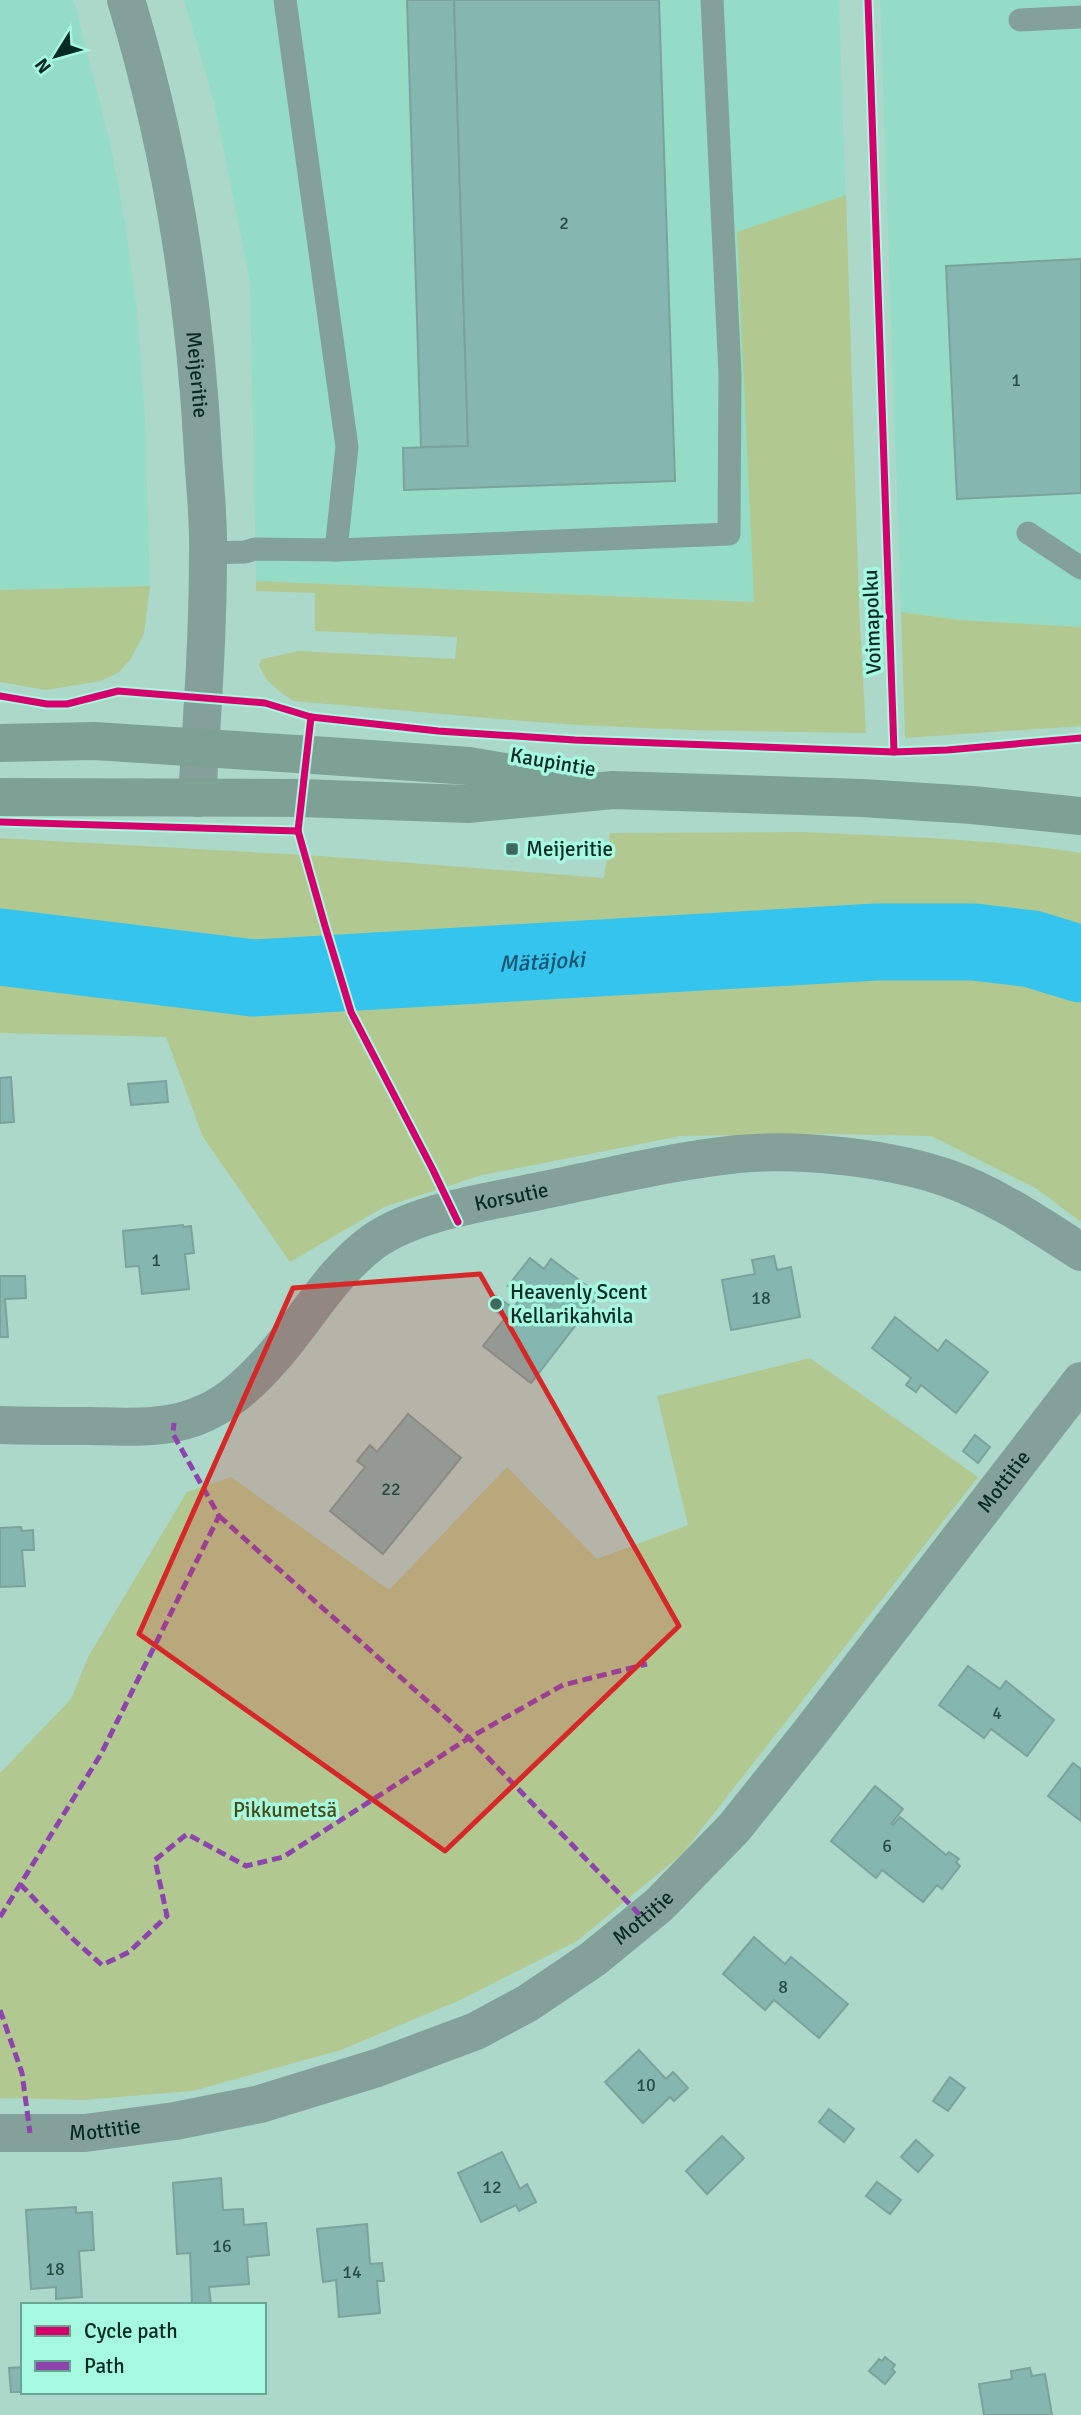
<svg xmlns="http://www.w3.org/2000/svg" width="1081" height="2415" font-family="Signika,sans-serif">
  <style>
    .built { fill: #95dcc7 }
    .green { fill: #b1c991 }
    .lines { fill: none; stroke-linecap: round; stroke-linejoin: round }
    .river { stroke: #34c4ee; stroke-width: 77 }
    .building { fill: #85b6b0; stroke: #7ba29b; stroke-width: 2 }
    .lane { stroke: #83a198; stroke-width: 23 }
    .street { stroke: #83a198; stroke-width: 38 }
    .secondary { stroke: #7ea196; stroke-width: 38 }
    .quiet { stroke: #8e44ad; stroke-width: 5; stroke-dasharray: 10 5; stroke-linecap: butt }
    .cycleway-casing { stroke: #a6f8de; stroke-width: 11 }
    .cycleway { stroke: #d6006c; stroke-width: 7 }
    .marked { fill: #d62828; fill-opacity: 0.2; stroke: #d62828; stroke-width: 5; stroke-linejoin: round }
    .poi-dot { fill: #41685d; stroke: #a6f8de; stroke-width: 2.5 }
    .labels { text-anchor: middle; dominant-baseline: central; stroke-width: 7; stroke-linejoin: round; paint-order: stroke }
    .number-label { font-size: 18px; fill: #264e46 }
    .street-label { font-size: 21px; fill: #072b22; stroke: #a6f8de }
    .poi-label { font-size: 21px; fill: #072b22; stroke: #a6f8de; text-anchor: start }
    .park-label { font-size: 21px; fill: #484b16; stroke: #a6f8de }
    .water-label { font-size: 23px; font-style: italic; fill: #1a546f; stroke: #a6f8de }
  </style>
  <rect width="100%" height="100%" fill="#acd8ca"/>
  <g class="built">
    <polygon points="0,0 73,0 76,8 110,142 126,228 137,311 145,415 150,586 0,590"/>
    <polygon points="184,0 839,0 859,606 256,581 250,283 214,102"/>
    <polygon points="880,0 1081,0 1081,627 960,620 901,612"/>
  </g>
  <g class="green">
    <path d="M846,195L859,606L866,733C785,731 703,732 622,727C513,722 404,710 294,701C278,691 266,683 259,665L262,659L299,651L455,659L457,637L315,631V593L256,591V581L754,602L737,232Z"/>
    <polygon points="150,586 144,634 130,660 119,672 101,681 46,690 0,682 0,590"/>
    <polygon points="901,612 960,620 1081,627 1081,726 905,738"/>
    <path d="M803,832C895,837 989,838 1081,853V1222L1037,1189L931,1136L827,1134L681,1136L482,1175L384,1207L290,1262L203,1137L166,1037L0,1033V838L322,856L604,878L610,833Z"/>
    <polygon points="810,1358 978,1477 682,1854 577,1941 460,2000 341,2050 192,2091 83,2100 0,2098 0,1773 71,1699 88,1657 187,1492 231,1477 389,1590 507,1467 597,1559 688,1525 657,1396"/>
  </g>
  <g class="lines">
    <path class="river" id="s1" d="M0,947L253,978L876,942H974L1032,949L1081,964"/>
  </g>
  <g class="building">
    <polygon points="407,0 454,0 468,446 421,447"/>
    <polygon points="454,0 659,0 675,481 404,490 403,448 468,446"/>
    <polygon points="1081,259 1081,493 957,499 946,266"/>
    <polygon points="11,1077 14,1122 0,1123 0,1078"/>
    <polygon points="166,1081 168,1102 131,1105 128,1084"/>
    <polygon points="183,1225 183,1227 191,1226 194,1253 185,1254 189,1289 142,1294 139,1266 126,1267 123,1231"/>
    <polygon points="774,1256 777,1270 791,1267 800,1317 731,1330 722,1280 755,1274 752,1260"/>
    <polygon points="530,1258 544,1269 551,1259 599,1295 531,1383 483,1346 505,1318 489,1305 496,1296 513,1308 522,1297 508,1286"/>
    <polygon points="0,1276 25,1276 26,1298 5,1299 8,1337 0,1337"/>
    <polygon points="895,1317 938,1351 946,1340 988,1372 956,1413 921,1385 916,1392 906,1385 911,1378 872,1348"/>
    <polygon points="408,1414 461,1458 383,1554 330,1511 365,1467 357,1461 370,1445 377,1452"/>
    <polygon points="975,1435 990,1447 978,1463 963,1451"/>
    <polygon points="21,1527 22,1531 33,1530 34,1550 22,1550 25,1586 0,1587 0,1528"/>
    <polygon points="968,1666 1000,1689 1006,1681 1054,1720 1027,1756 991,1729 984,1738 939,1705"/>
    <polygon points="1073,1763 1081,1769 1081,1821 1048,1796"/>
    <polygon points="875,1786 903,1809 891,1824 893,1825 900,1817 946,1855 949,1852 959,1859 956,1862 960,1866 942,1889 937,1885 923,1902 882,1870 876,1878 831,1841"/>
    <polygon points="754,1937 785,1964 791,1957 848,2004 819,2038 774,2000 765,2010 723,1974"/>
    <polygon points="639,2050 666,2079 673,2072 688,2088 674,2101 670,2097 643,2123 605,2082"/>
    <polygon points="950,2077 965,2088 948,2111 933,2101"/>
    <polygon points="829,2109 854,2129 844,2142 819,2122"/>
    <polygon points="722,2136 744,2158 707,2194 686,2171"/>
    <polygon points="916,2140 933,2155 918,2172 901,2157"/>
    <polygon points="502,2152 520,2189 527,2184 536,2202 519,2211 516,2205 481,2222 458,2173"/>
    <polygon points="221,2178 223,2210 243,2209 244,2225 266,2223 269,2255 247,2257 249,2284 209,2287 211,2304 192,2305 190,2253 177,2254 173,2183"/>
    <polygon points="877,2182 901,2200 890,2214 866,2196"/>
    <polygon points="76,2207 76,2213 92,2212 94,2250 79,2251 82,2297 56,2299 56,2287 31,2289 26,2210"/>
    <polygon points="367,2224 370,2264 382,2263 384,2281 377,2281 380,2313 339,2317 336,2280 323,2282 317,2229"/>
    <polygon points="885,2357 895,2365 892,2369 895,2372 885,2384 869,2371 879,2359 882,2361"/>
    <polygon points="23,2367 23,2392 11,2392 9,2368"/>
    <polygon points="1030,2368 1032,2376 1045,2374 1052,2415 984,2415 979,2384 1012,2379 1011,2371"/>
  </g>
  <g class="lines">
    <g class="lane">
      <polyline points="1020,20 1081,17"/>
      <polyline points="1028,533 1081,568"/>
      <polyline points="336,550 729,534 730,374 712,0"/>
      <polyline points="208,553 245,552 255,549 336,550 347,447 285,0"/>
    </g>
    <g class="street">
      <path id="s2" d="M126,0C171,148 195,299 203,454C205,487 209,521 208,555C208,636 202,717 197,798"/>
      <path id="s3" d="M0,1425C30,1426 60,1426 90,1426C128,1427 172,1430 207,1412C233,1400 257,1376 275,1355C308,1317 332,1272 373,1242C418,1210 491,1202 544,1190C608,1177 672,1161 738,1154C800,1148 891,1158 950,1179C997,1196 1039,1225 1081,1252"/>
      <path id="s4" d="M0,2133H85L175,2121L260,2104L377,2068L476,2031L528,2003L593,1959L659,1905L734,1828L809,1734L1081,1381"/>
    </g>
    <g class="secondary">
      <polyline points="0,743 94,741 328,756 469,766 563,782"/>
      <polyline points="0,797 301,798 468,804 613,790 862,798 972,805 1081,816"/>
    </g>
    <g class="quiet">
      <polyline points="219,1516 469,1738 643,1918"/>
      <polyline points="20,1884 74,1940 102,1965 129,1952 167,1916 155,1860 187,1834 246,1866 283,1857 469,1738 563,1685 647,1664"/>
      <polyline points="0,1917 101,1754 219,1516 173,1434 174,1423"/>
      <polyline points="0,2010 22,2073 30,2133"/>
    </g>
    <defs>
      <g id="cycleway">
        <polyline points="868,0 894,752"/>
        <polyline points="0,696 47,704 67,704 118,691 265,703 311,717 438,731 575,740 894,752 947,750 1081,738"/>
        <polyline points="311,717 298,831 325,926 351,1012 432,1168 458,1222"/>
        <polyline points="0,822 298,831"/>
      </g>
    </defs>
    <use href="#cycleway" class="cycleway-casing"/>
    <use href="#cycleway" class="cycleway"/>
  </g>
  <path class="marked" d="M480,1274L679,1626L445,1851L139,1634L293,1288Z"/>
  <g class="poi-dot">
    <rect x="505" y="842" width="14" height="14" rx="3.5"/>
    <circle cx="496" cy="1304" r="7"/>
  </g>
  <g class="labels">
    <g class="number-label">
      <text x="564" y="223">2</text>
      <text x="1016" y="380">1</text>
      <text x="156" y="1260">1</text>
      <text x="761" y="1298">18</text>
      <text x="391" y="1489">22</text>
      <text x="997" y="1713">4</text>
      <text x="887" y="1846">6</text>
      <text x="783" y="1987">8</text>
      <text x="646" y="2085">10</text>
      <text x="492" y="2187">12</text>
      <text x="222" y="2246">16</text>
      <text x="55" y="2269">18</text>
      <text x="352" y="2272">14</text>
    </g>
    <g class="street-label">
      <text stroke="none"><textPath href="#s2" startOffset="382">Meijeritie</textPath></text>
      <text transform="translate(872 622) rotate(-92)">Voimapolku</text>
      <text transform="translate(553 762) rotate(10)">Kaupintie</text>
      <text stroke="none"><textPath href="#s3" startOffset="595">Korsutie</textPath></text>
      <text stroke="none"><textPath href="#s4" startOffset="1260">Mottitie</textPath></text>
      <text stroke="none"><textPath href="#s4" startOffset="693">Mottitie</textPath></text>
      <text stroke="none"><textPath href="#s4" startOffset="105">Mottitie</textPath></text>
    </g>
    <g class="poi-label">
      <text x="526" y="849">Meijeritie</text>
      <text x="510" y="1292">Heavenly Scent<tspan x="510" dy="24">Kellarikahvila</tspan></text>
    </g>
    <g class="park-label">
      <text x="285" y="1810">Pikkumetsä</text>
    </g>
    <g class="water-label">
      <text stroke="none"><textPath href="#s1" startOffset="544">Mätäjoki</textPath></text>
    </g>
  </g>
  <rect x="21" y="2303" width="245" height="91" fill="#a6f8de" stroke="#66a693" stroke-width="2"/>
  <rect x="35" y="2326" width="35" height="10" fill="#d6006c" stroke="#66a693" stroke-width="2"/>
  <text x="84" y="2338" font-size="21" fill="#072b22">Cycle path</text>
  <rect x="35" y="2361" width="35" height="10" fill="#8e44ad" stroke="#66a693" stroke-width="2"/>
  <text x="84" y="2373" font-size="21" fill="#072b22">Path</text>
  <g transform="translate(56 56) rotate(233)" stroke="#a6f8de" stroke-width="5" paint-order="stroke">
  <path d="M0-5L12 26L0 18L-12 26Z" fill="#072b22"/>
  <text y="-10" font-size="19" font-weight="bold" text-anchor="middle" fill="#072b22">N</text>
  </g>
</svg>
